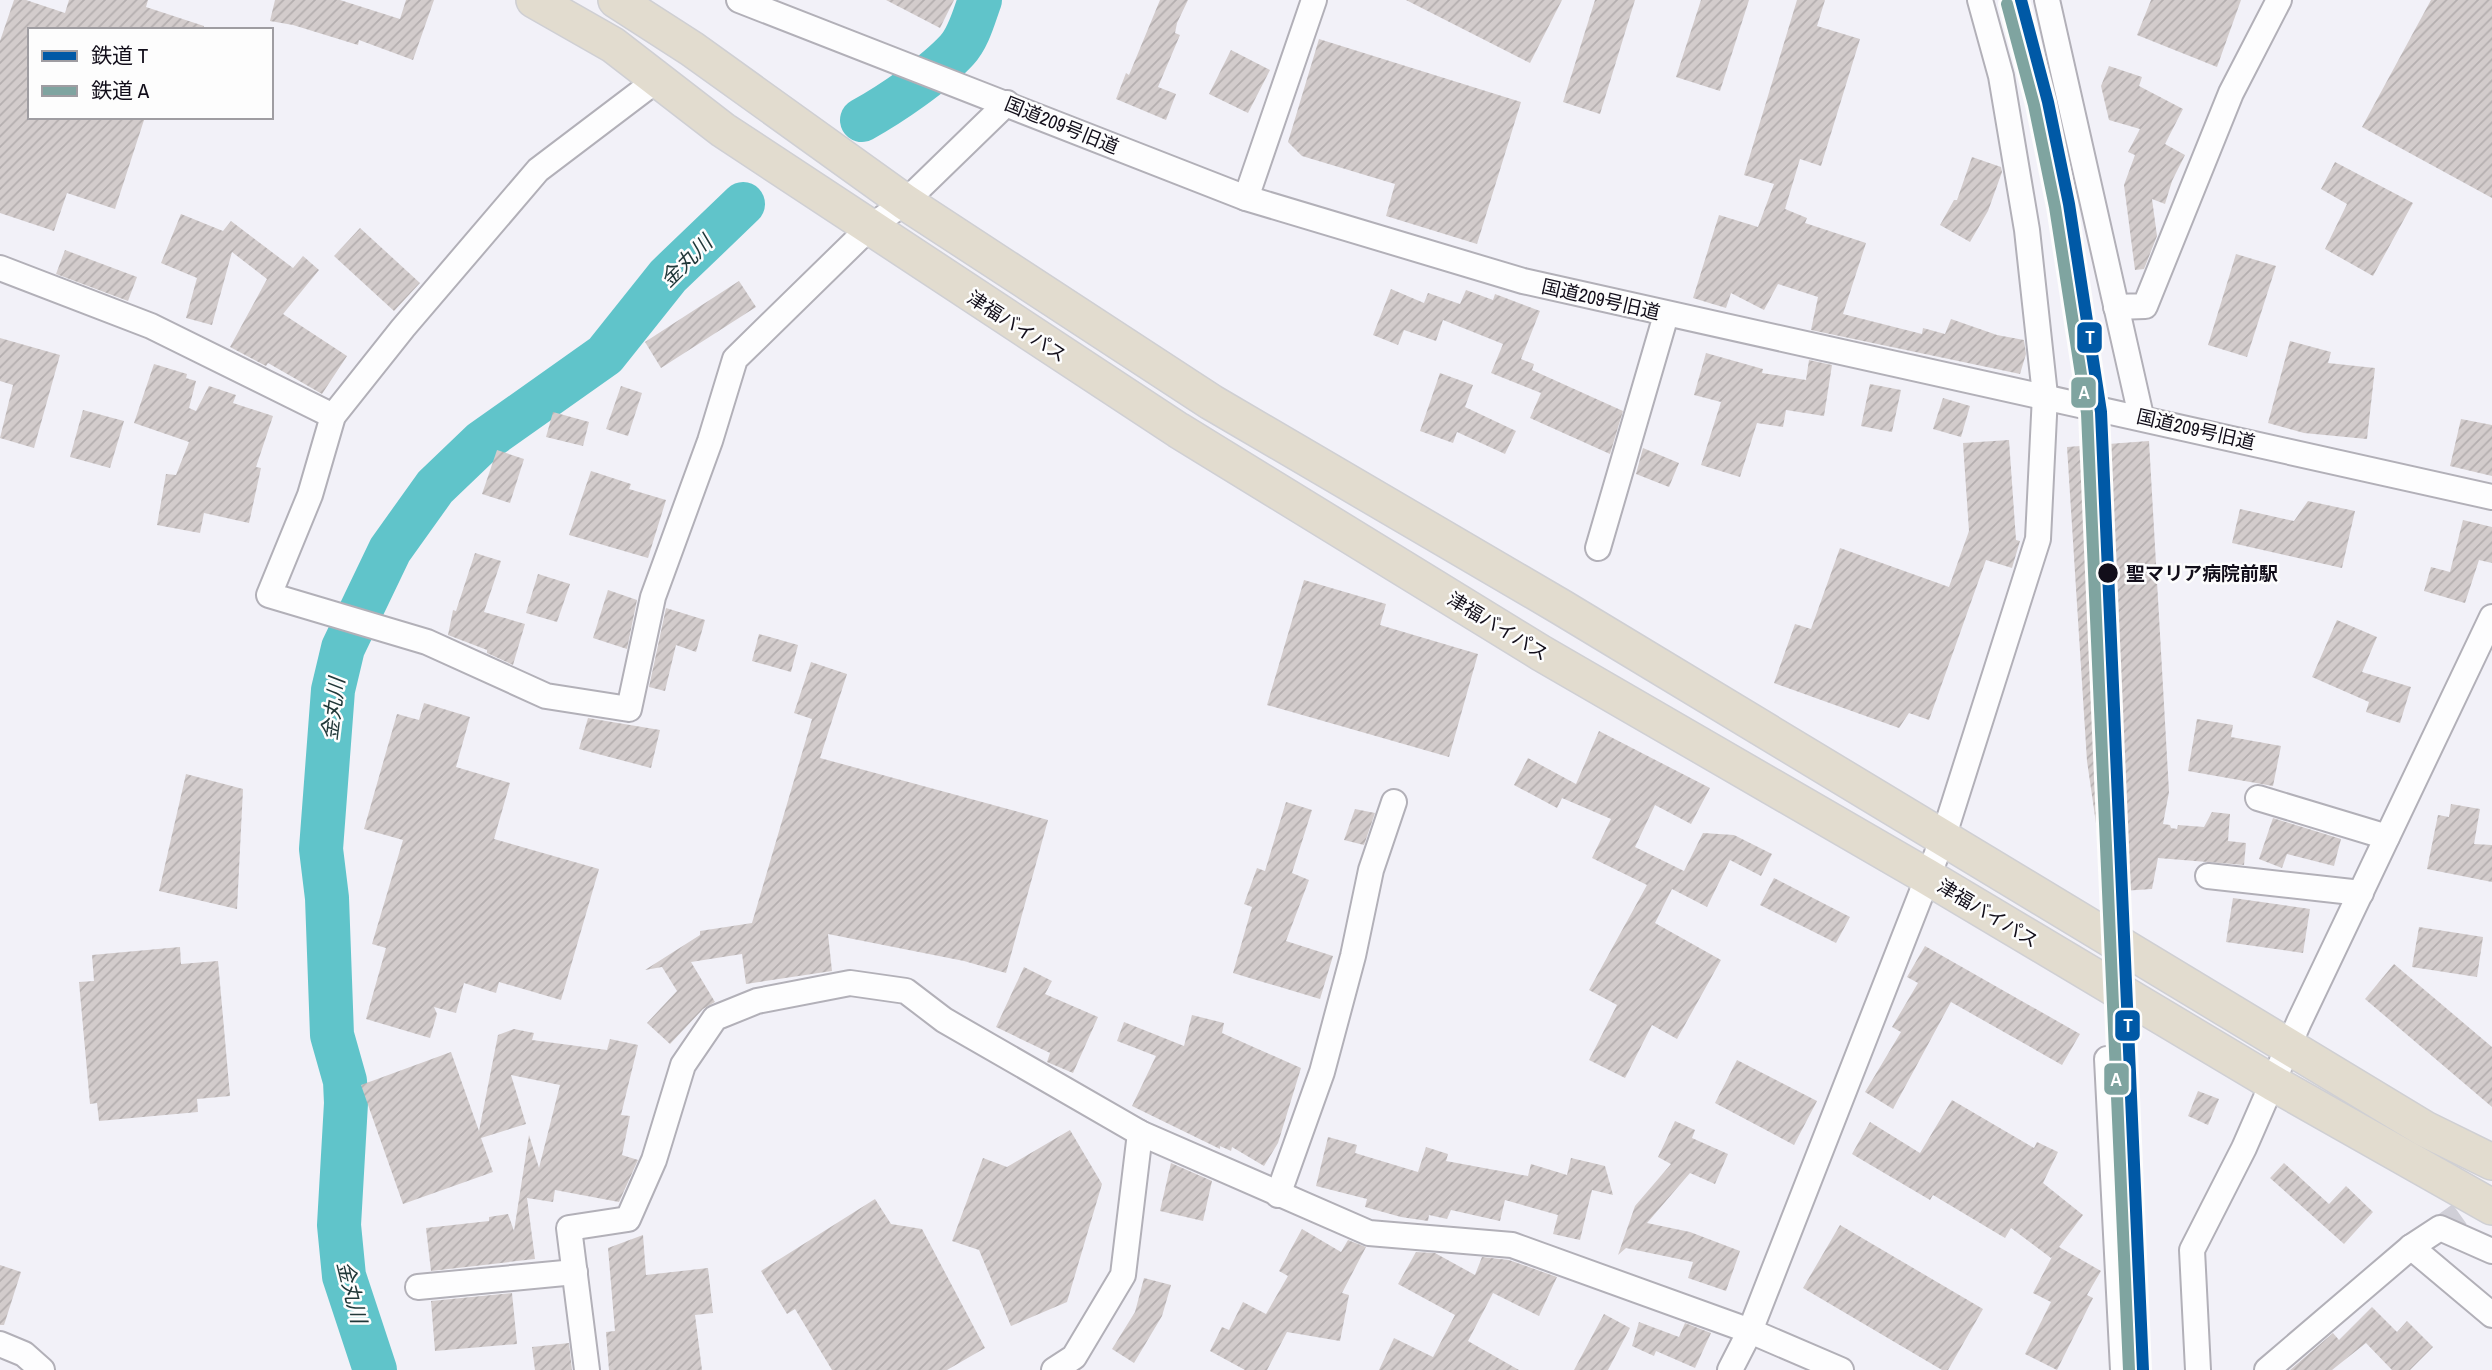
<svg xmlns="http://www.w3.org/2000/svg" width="2492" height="1370" font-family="'Archivo Narrow','Noto Sans JP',sans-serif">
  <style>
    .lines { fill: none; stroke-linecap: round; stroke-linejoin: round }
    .river { stroke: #60c4ca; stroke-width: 44 }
    .building { fill: url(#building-hatch) }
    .minor-tunnel { stroke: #d0cfd7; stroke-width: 24; stroke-dasharray: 24 12; stroke-linecap: butt }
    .minor-casing { stroke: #b2b0b8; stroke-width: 28 }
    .highway-casing { stroke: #cfcfd3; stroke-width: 38 }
    .minor { stroke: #fdfdfe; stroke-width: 24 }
    .highway { stroke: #e2dccf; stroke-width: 35 }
    .rail-1-casing { stroke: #fdfdfd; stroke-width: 18 }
    .rail-2-casing { stroke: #fdfdfd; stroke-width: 18 }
    .rail-1 { stroke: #0059a6; stroke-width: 12 }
    .rail-2 { stroke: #7fa4a0; stroke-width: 12 }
    .stop-dot { fill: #120e1a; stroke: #fdfdfd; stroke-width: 2.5 }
    .labels { text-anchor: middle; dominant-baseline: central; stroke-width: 5; stroke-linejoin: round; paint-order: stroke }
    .street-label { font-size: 19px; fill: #120e1a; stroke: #fdfdfd }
    .stop-label { font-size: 19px; font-weight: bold; fill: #120e1a; stroke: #fdfdfd; text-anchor: start }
    .water-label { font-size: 21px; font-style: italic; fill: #213839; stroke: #fdfdfd }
    .line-badge { stroke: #fdfdfd; stroke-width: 2.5 }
    .badge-label { font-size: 19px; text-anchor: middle; font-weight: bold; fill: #fff }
  </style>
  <defs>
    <pattern id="building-hatch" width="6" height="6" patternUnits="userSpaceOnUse" patternTransform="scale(1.75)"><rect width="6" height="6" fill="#d3cccc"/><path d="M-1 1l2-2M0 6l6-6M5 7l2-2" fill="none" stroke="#b4aeaf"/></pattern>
  </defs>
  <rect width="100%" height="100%" fill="#f2f1f8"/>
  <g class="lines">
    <g class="river">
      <path d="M862,120C891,104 935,74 957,50C969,37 974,16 980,0"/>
      <polyline points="375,1370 344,1276 339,1225 346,1103 345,1081 332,1035 327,898 321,849 333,690 343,648 390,550 435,487 482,442 605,355 668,276 743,204"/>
    </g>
  </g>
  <g class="building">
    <polygon points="14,0 26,0 65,13 69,0 148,0 146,7 204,26 203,30 30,30 30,117 145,117 115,209 67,193 54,231 0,213 0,41"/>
    <polygon points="275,0 340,0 400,19 406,0 434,0 413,60 359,40 358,45 293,25 270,21"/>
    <polygon points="886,0 954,0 940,28"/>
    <polygon points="1160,0 1188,0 1177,23 1175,33 1180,35 1158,87 1176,94 1166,120 1116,99 1126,73 1129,75"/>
    <polygon points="1406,0 1562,0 1530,63"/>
    <polygon points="1595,0 1635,0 1600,114 1563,102"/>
    <polygon points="1701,0 1749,0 1720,91 1676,77"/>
    <polygon points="1797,0 1825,0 1817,26 1860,39 1821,166 1800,159 1785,209 1807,218 1805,223 1866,243 1843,314 1922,334 1923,328 1945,334 1951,319 1997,335 2024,340 2026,354 2020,374 1811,330 1818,297 1778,284 1764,310 1731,293 1726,308 1693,298 1719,215 1758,227 1774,184 1744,175"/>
    <polygon points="2151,0 2241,0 2217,67 2137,35"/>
    <polygon points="2431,0 2492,0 2492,198 2362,127"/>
    <polygon points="1319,39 1521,102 1477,244 1386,216 1395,184 1302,156 1288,142"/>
    <polygon points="1231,50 1270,70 1248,113 1209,94"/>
    <polygon points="2109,66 2142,77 2139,86 2183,109 2165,144 2185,155 2172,181 2165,204 2152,199 2157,236 2144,269 2135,270 2124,185 2135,155 2128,152 2140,129 2109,120 2101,86"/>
    <polygon points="1972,157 2001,167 2002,172 1988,211 1970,242 1940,225 1954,200 1957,200"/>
    <polygon points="2335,162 2413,203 2373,276 2325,249 2347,204 2321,189"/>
    <polygon points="181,214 223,231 231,221 293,268 303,256 319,270 283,314 347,356 322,394 268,363 266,366 230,347 267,279 232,252 212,325 186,318 197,278 161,263"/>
    <polygon points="360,228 420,283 394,311 334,256"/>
    <polygon points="65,250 137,277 128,301 56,274"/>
    <polygon points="2236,254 2276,266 2247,357 2208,345"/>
    <polygon points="739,281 756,307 661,368 645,342"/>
    <polygon points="1391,289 1424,303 1428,293 1460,304 1466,290 1493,300 1495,294 1540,311 1521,359 1534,364 1532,370 1623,411 1610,454 1530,418 1541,393 1491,373 1503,344 1443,320 1436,341 1404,330 1398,345 1373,335"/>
    <polygon points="0,338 60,355 34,448 0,438 13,385 0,381"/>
    <polygon points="2290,341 2331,352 2328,363 2375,368 2367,439 2304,433 2268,423"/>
    <polygon points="1706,353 1763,369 1762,373 1806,380 1809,360 1832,365 1824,416 1786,410 1783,427 1757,423 1740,477 1701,465 1721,402 1694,395"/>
    <polygon points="154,364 187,374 186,378 196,381 189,408 196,411 209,386 236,395 233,403 273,416 256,467 261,468 249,523 204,513 200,533 157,525 166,474 176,475 189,442 134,423"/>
    <polygon points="1440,373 1473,385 1465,407 1516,431 1505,454 1457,432 1453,443 1420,431"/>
    <polygon points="1870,384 1901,390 1892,432 1861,426"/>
    <polygon points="621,386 642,393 628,436 606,429"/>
    <polygon points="1943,398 1970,406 1961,437 1933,429"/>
    <polygon points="83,410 124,421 110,468 70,457"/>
    <polygon points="553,412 589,422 583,446 546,437"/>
    <polygon points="2461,419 2492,425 2492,476 2450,466"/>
    <polygon points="2009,440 2016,540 2020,541 2012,568 1986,560 1929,720 1909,713 1899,728 1774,683 1795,624 1811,629 1840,548 1949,587 1969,531 1963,443"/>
    <polygon points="2149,441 2169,792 2163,824 2170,825 2171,828 2177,829 2178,825 2204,827 2212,812 2230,814 2228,841 2246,843 2244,865 2158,858 2152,889 2106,892 2087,761 2067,447"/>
    <polygon points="1643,448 1679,463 1669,487 1636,474"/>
    <polygon points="497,450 524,459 510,503 482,494"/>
    <polygon points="591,471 631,484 629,489 666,500 648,558 569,535"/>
    <polygon points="2308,501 2355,511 2342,568 2232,543 2240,509 2294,521"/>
    <polygon points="2463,520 2492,527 2492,563 2479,560 2465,603 2424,591 2431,567 2450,572"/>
    <polygon points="475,553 501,561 484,612 525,624 513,665 487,653 487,650 448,635 453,610 456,611"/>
    <polygon points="538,574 570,584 557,622 526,613"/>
    <polygon points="1304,580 1386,604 1380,625 1478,654 1449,757 1267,705"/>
    <polygon points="608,590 637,600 627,649 593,638"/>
    <polygon points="666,608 705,620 696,652 676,645 665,691 649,687"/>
    <polygon points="2337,620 2377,637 2362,672 2411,687 2400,723 2366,712 2369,702 2312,677"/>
    <polygon points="759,634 798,645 791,672 752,661"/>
    <polygon points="811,662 847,674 820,758 1048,820 1006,973 964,961 828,934 832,971 746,984 742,954 691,962 715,1002 703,1009 670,1044 647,1023 677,991 662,967 645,970 700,935 700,931 752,923 812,719 794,713"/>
    <polygon points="424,703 470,717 456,767 510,783 494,839 599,869 561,1000 499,982 496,993 464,983 456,1013 434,1007 437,1014 430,1038 366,1019 386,948 372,944 403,840 364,829 397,714 419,720"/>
    <polygon points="588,718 660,730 651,768 579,749"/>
    <polygon points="2197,719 2233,725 2231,737 2281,746 2273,786 2188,771"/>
    <polygon points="1599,731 1710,788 1691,824 1655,805 1635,847 1684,871 1703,833 1734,835 1772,854 1761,876 1730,860 1707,907 1672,889 1655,923 1721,960 1677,1039 1652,1025 1625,1078 1589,1060 1617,1005 1589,990 1647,885 1592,858 1611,819 1562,798 1557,808 1514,785 1528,758 1576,784"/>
    <polygon points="186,774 243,789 237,909 159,891"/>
    <polygon points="1286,802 1312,810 1292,873 1309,880 1286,941 1333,956 1320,999 1233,973 1252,907 1244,904 1257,868 1265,871"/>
    <polygon points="2451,804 2480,809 2474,844 2492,845 2492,882 2427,869 2438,815 2449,817"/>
    <polygon points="1355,809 1375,813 1364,845 1344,840"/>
    <polygon points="2273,818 2341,839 2334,866 2287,854 2282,868 2259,859"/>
    <polygon points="1774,878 1850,917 1836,943 1760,905"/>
    <polygon points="2233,898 2310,909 2303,953 2226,942"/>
    <polygon points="2419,927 2483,937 2477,977 2412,967"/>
    <polygon points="1925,946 2080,1034 2062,1065 1951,1002 1893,1109 1865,1092 1901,1032 1892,1027 1918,983 1907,977"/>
    <polygon points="180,947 181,964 218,961 230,1096 197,1099 198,1112 99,1121 97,1103 90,1104 79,982 94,981 92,955"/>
    <polygon points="2394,964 2492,1047 2492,1107 2365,999"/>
    <polygon points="1024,967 1052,981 1045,994 1098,1017 1073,1073 1047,1062 1050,1053 996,1027"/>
    <polygon points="1192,1015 1224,1023 1222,1033 1301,1068 1278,1143 1264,1166 1232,1147 1231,1151 1220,1146 1220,1149 1132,1106 1156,1056 1117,1041 1124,1022 1184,1046"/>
    <polygon points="514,1029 534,1033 532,1040 607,1050 610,1039 638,1045 621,1115 630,1116 622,1155 638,1160 619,1202 555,1190 553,1202 527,1198 535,1259 431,1271 426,1228 489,1221 489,1217 508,1214 514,1231 529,1135 539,1168 560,1085 511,1075 526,1124 481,1138 493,1172 403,1204 361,1085 451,1052 479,1131 498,1035"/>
    <polygon points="1737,1060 1817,1101 1794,1145 1715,1103"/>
    <polygon points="2198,1091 2219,1099 2208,1125 2188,1116"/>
    <polygon points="1952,1100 2034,1148 2037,1142 2058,1152 2043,1183 2083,1215 2059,1247 2101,1271 2087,1295 2093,1298 2057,1370 2025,1354 2051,1302 2033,1293 2053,1255 2051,1258 2011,1228 2005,1238 1933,1195 1930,1200 1852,1154 1870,1122 1920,1153"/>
    <polygon points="1675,1121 1695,1130 1692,1138 1728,1154 1715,1184 1690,1173 1647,1223 1690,1232 1740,1251 1726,1291 1688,1278 1693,1262 1626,1248 1618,1255 1635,1206 1671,1164 1658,1157"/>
    <polygon points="1070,1130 1102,1184 1067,1302 1011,1326 979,1250 952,1241 983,1158 1007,1167"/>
    <polygon points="1328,1137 1357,1145 1355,1153 1418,1172 1426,1147 1448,1154 1446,1161 1528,1176 1531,1164 1567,1175 1571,1158 1605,1166 1613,1195 1592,1190 1580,1240 1553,1234 1558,1215 1505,1200 1500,1221 1451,1210 1447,1219 1429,1215 1428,1221 1401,1217 1365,1207 1367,1199 1316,1186"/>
    <polygon points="1171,1163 1212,1181 1203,1221 1160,1211"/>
    <polygon points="2284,1163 2329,1204 2346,1186 2373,1212 2344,1244 2270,1178"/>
    <polygon points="875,1199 891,1224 922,1229 985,1348 947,1370 832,1370 795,1309 787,1314 761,1271"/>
    <polygon points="1840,1225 1983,1309 1948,1370 1942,1370 1803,1288"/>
    <polygon points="1302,1229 1341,1252 1348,1240 1366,1247 1342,1293 1349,1295 1340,1341 1287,1332 1267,1370 1245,1370 1210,1351 1222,1327 1229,1330 1243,1302 1266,1314 1288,1276 1279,1271"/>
    <polygon points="643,1235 646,1275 708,1268 713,1313 695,1315 702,1370 609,1370 606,1332 615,1331 608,1248"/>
    <polygon points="1416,1252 1435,1253 1475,1275 1482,1257 1509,1260 1557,1277 1539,1316 1493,1293 1468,1341 1519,1370 1379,1370 1394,1338 1433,1357 1455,1315 1398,1284"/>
    <polygon points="0,1265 21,1272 4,1325 0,1325"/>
    <polygon points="1144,1278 1171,1285 1162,1316 1134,1363 1112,1349 1135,1312"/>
    <polygon points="512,1293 517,1344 435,1351 431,1301"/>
    <polygon points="2372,1307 2397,1332 2407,1321 2433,1347 2410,1370 2392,1370 2366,1343 2332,1370 2290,1370 2333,1333 2339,1340"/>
    <polygon points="1604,1314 1630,1328 1608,1370 1574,1370"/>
    <polygon points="1639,1322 1679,1337 1685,1323 1711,1333 1695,1368 1656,1351 1654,1356 1632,1346"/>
    <polygon points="569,1343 572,1370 535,1370 532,1347"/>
  </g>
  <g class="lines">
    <polyline class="minor-tunnel" points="2440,1228 2489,1193"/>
    <defs>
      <g id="minor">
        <polyline points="739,0 1246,198 1523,281 2492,497"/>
        <polyline points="2047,0 2141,416"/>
        <polyline points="658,79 538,170 403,328 333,416 310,495 269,595 427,642 546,696 629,709 653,597 710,441 735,359 868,229 905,202 1007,103"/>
        <polyline points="1246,198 1314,0"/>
        <polyline points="0,268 151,326 333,416"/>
        <polyline points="2116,307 2145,306 2231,93 2279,0"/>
        <polyline points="1598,548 1666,315"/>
        <polyline points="2258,798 2387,837"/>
        <polyline points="2208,876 2361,893"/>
        <polyline points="2107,1059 2123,1370"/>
        <polyline points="1278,1195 1322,1072 1353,956 1371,870 1394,802"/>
        <polyline points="2411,1247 2492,1315"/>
        <polyline points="418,1287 575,1272"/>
        <polyline points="0,1344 24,1354 42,1370"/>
        <polyline points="587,1370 569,1228 628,1219 654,1160 683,1065 715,1018 757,1001 850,983 906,991 944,1020 1140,1133 1369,1233 1512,1245 1750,1331 1841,1370"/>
        <polyline points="1054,1370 1074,1357 1123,1275 1140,1133"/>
        <polyline points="1730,1370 1750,1331 1943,838 2038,539 2045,395 2027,230 2001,76 1980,0"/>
        <polyline points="2198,1370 2192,1250 2244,1148 2299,1022 2492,617"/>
        <polyline points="2267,1370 2411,1247 2440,1228 2492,1251"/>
      </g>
      <g id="highway">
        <polyline points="534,0 613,45 723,130 1178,430 1541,653 1926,876 2273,1083 2492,1207"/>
        <polyline points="616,0 692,49 905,202 1211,402 1561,607 2425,1129 2492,1162"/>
      </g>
    </defs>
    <use href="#minor" class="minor-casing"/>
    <use href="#highway" class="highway-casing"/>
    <use href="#minor" class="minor"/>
    <use href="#highway" class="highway"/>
    <defs>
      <polyline id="rail-1" points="2021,0 2048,102 2069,204 2101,412 2143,1370"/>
      <polyline id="rail-2" points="2007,4 2034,105 2055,207 2087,413 2129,1370"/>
    </defs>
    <use href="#rail-1" class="rail-1-casing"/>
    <use href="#rail-2" class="rail-2-casing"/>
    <use href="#rail-1" class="rail-1"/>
    <use href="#rail-2" class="rail-2"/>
  </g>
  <circle class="stop-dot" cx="2108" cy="573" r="11"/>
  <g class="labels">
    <g class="street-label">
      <text transform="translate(1062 125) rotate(22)">国道209号旧道</text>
      <text transform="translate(1601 299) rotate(13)">国道209号旧道</text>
      <text transform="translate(1017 326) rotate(33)">津福バイパス</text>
      <text transform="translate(2196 429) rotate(13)">国道209号旧道</text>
      <text transform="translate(1498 626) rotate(31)">津福バイパス</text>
      <text transform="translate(1988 913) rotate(31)">津福バイパス</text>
    </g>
    <g class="stop-label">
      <text x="2126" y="573">聖マリア病院前駅</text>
    </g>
    <g class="water-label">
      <text transform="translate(686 261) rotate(-45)">金丸川</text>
      <text transform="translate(333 709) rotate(-83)">金丸川</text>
      <text transform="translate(352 1292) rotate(76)">金丸川</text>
    </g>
  </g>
  <g class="line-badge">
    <rect x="2076" y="321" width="27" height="33" rx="7" fill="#0059a6"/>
    <rect x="2070" y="376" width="27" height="33" rx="7" fill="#7fa4a0"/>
    <rect x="2114" y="1009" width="27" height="33" rx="7" fill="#0059a6"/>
    <rect x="2103" y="1062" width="27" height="34" rx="7" fill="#7fa4a0"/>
  </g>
  <g class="badge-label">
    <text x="2090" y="344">T</text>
    <text x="2084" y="399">A</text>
    <text x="2128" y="1032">T</text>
    <text x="2116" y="1086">A</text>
  </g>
  <rect x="28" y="28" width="245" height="91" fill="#fdfdfd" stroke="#9f9da2" stroke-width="2"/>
  <rect x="42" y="51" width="35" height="10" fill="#0059a6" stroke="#9f9da2" stroke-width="2"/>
  <text x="91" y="63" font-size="21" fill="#120e1a">鉄道 T</text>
  <rect x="42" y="86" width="35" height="10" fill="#7fa4a0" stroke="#9f9da2" stroke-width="2"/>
  <text x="91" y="98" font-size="21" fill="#120e1a">鉄道 A</text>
</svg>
